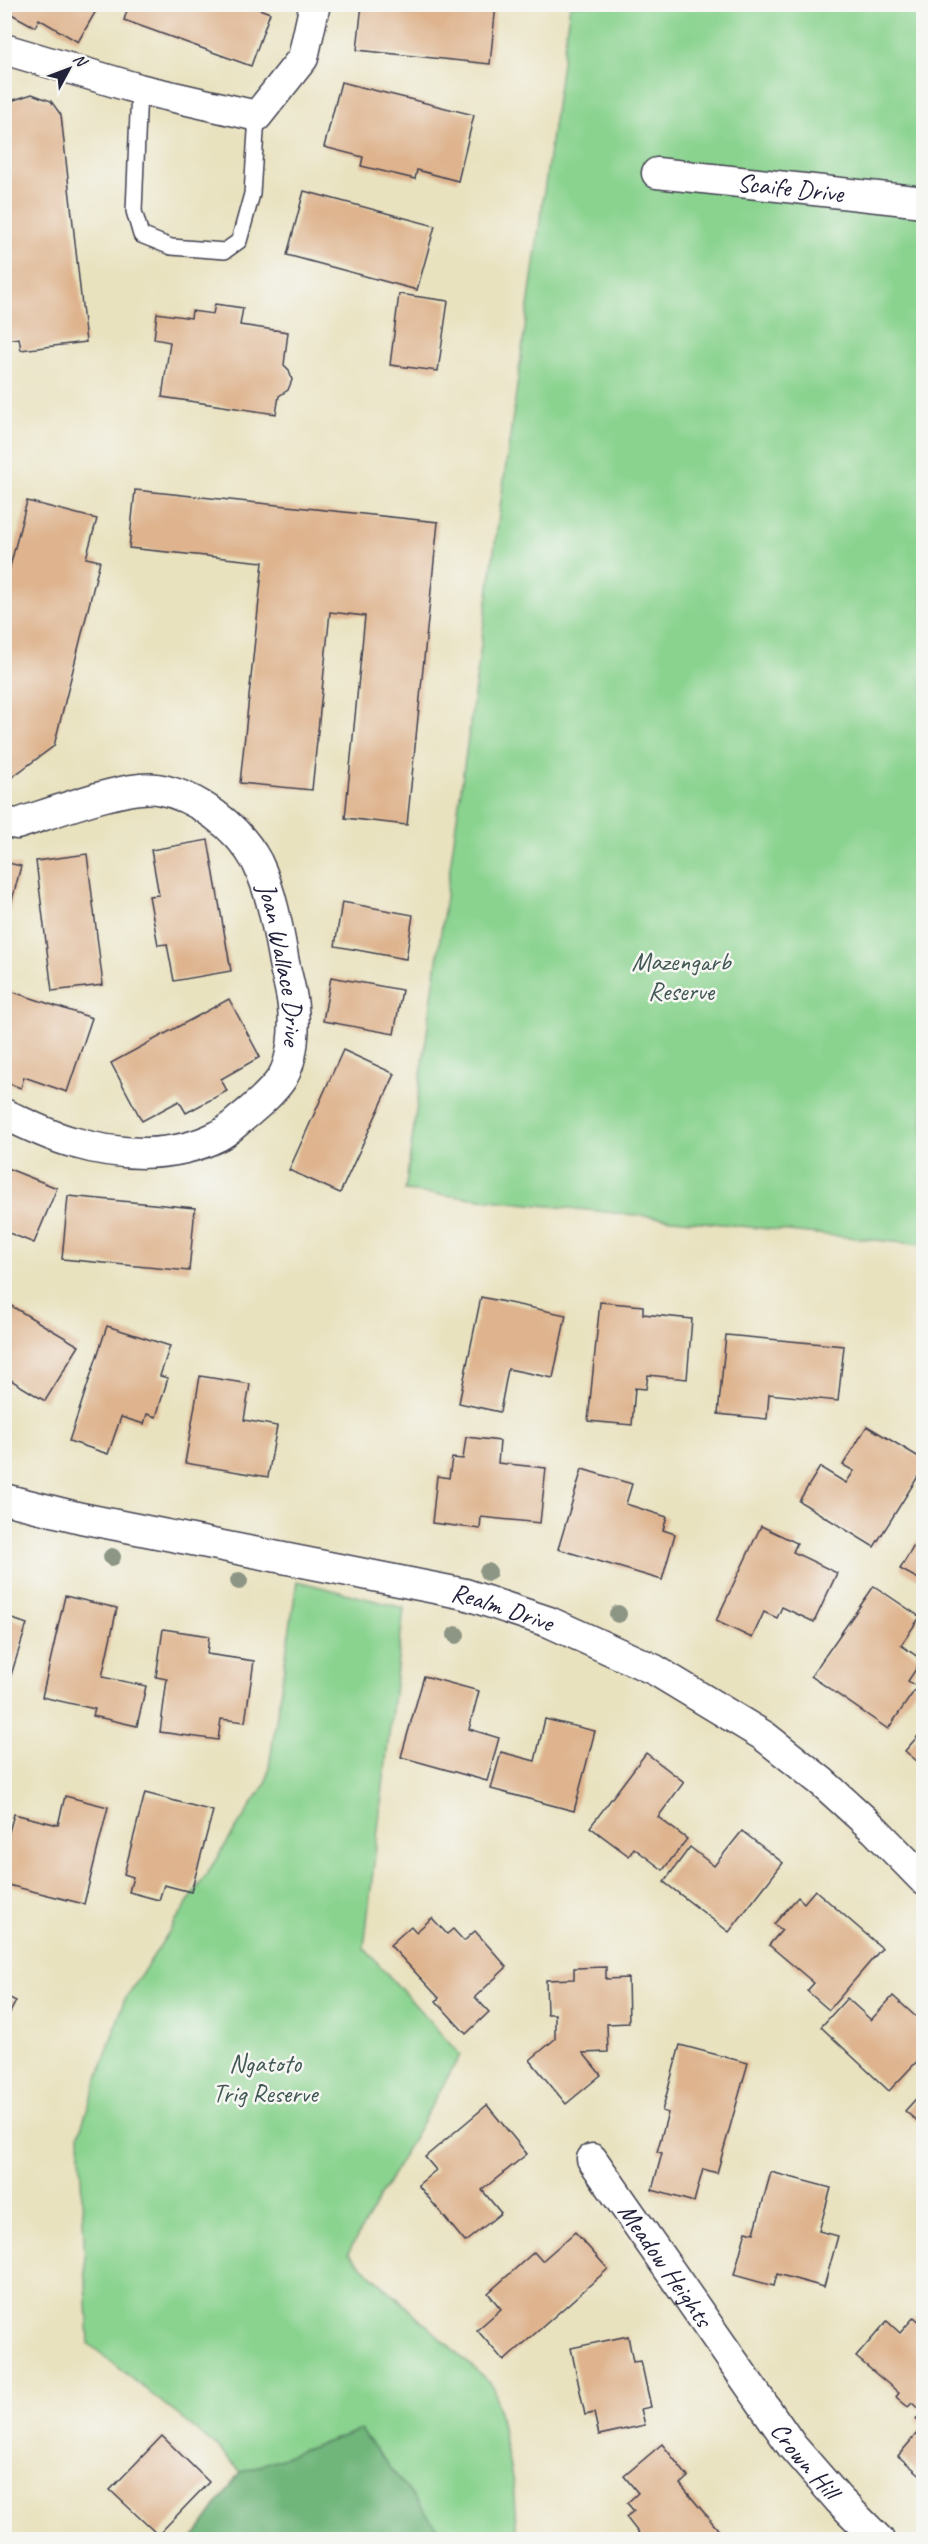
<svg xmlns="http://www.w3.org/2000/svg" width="928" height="2544" font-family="Caveat,sans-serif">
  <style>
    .green { fill: #8ad38f; stroke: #567a65; stroke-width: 1.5 }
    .forest { fill: #6fb57a; stroke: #486c5a; stroke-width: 1.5 }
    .building { fill: #deb38d }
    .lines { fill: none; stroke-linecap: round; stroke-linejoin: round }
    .lane-casing { stroke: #403f4f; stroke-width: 18 }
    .street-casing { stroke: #403f4f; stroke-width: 33 }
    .lane { stroke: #fff; stroke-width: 15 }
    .street { stroke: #fff; stroke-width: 30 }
    .tree { fill: #8d9684 }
    .labels { text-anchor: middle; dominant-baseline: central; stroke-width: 5; stroke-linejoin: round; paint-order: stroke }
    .street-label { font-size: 26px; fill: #22223b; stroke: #f6f6f2 }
    .park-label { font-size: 26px; fill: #415754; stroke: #f6f6f2 }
  </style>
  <rect width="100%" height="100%" fill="#f6f6f2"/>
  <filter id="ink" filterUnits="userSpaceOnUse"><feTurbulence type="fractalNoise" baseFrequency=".0167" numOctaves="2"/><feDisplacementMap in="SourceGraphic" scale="12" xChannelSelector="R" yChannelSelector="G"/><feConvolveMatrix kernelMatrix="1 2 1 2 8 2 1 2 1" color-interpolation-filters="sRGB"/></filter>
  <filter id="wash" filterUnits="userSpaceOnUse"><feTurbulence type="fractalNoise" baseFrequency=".008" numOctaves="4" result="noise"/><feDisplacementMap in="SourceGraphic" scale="24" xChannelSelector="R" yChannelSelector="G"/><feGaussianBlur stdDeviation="1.35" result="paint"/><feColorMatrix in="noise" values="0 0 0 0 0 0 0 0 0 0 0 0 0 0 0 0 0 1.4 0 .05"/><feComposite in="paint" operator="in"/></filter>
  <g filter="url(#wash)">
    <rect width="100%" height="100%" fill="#e9e2bf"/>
    <g class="green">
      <polygon points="570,5 923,5 923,1245 405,1191"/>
      <polygon points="297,1581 404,1608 364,1948 460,2055 348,2253 494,2387 513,2483 517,2539 193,2539 241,2472 214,2444 89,2344 79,2134 124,2001 267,1781"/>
    </g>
    <polygon class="forest" points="361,2430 446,2539 193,2539 241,2472"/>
    <g id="blocks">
      <g class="building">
        <polygon points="4,4 100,4 78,42 39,19 35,27 4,10"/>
        <polygon points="129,4 246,4 270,13 251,66 124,20"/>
        <polygon points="362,4 496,4 490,64 357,50"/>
        <polygon points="341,82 474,115 458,181 417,170 415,179 361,166 363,157 324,147"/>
        <polygon points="32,94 51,101 61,115 86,342 21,350 19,338 4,340 4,111 14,100"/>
        <polygon points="304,191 435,226 417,290 287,255"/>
        <polygon points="399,294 448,301 438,371 390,365"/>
        <polygon points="215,304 243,308 240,325 288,332 284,365 289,370 292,380 288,390 279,396 276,414 162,397 170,342 154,339 157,313 191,318 192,311 213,314"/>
        <polygon points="135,490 438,522 407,825 345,818 365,616 330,612 312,790 240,783 263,562 129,548"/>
        <polygon points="27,501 97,519 86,558 100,561 54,746 4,783 4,590"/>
        <polygon points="208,840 231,971 174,981 167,944 158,945 149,896 159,895 151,850"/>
        <polygon points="87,854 103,985 52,991 36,861"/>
        <polygon points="4,862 21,866 5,927 4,927"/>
        <polygon points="342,902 413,915 406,959 335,946"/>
        <polygon points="331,977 402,990 394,1034 323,1021"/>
        <polygon points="4,989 92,1018 67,1092 24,1077 21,1088 4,1082"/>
        <polygon points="229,999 260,1057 221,1079 227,1091 186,1113 179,1101 142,1121 111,1063"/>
        <polygon points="343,1050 395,1074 340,1193 289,1170"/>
        <polygon points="4,1167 57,1188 34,1243 4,1231"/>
        <polygon points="68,1196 195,1208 189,1271 62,1259"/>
        <polygon points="481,1297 566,1315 553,1378 508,1369 500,1412 459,1403"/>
        <polygon points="600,1302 643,1306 643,1314 692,1319 687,1379 648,1375 646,1389 635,1388 632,1425 588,1421"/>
        <polygon points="8,1304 79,1346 45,1401 11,1380 5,1391 5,1310"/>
        <polygon points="107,1326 170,1346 160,1376 168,1378 156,1417 147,1414 144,1424 121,1417 108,1454 69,1441"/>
        <polygon points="726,1335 844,1346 838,1401 769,1394 767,1419 718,1414"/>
        <polygon points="200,1376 250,1384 244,1420 277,1426 268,1477 185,1463"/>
        <polygon points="867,1426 924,1460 924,1467 874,1547 799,1501 820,1467 846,1483 854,1471 843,1465"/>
        <polygon points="466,1437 500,1441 498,1463 546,1468 540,1523 481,1517 480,1529 432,1523 437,1476 449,1478 452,1458 463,1459"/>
        <polygon points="582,1469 632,1484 626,1504 667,1517 663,1530 675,1534 662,1580 558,1549"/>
        <polygon points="761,1526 797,1543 793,1552 837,1573 814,1622 782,1607 777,1618 764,1612 752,1638 716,1621"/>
        <polygon points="924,1529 924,1582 900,1569"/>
        <polygon points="874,1586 920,1617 901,1645 922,1660 908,1681 917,1687 888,1729 811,1676"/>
        <polygon points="65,1596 117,1608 102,1677 146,1686 137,1726 93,1716 95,1709 42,1697"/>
        <polygon points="4,1616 27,1624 7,1688 4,1688"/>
        <polygon points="163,1629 209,1636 207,1654 254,1661 245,1722 221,1719 218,1740 160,1732 167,1679 156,1677"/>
        <polygon points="424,1676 479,1691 469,1729 499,1738 487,1781 401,1757"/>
        <polygon points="545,1719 595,1731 574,1811 491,1789 501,1752 535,1761"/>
        <polygon points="924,1729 924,1767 905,1751"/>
        <polygon points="646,1753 684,1782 658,1817 687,1839 663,1870 634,1848 629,1856 590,1827"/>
        <polygon points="145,1793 213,1811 191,1892 164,1885 159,1900 129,1892 133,1877 124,1874"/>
        <polygon points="65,1796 108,1807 84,1904 4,1884 4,1850 14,1814 58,1825"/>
        <polygon points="742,1831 783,1863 729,1932 664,1882 690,1847 714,1866"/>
        <polygon points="815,1890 882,1948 829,2010 807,1991 814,1983 769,1945 782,1930 774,1924 798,1897 804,1903"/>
        <polygon points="432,1918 447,1934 453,1929 464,1941 475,1931 507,1967 475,1997 489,2012 466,2034 436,2001 439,1998 390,1945 411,1926 416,1932"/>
        <polygon points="606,1967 606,1979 628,1978 629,2023 607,2024 608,2052 583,2053 601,2075 566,2104 530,2060 555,2039 555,2014 547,2014 546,1980 574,1979 574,1968"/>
        <polygon points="4,1995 16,2001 4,2024"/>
        <polygon points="893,1996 924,2024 924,2054 889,2091 821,2027 847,1998 871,2020"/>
        <polygon points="680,2045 748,2063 717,2173 703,2169 694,2202 652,2190 662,2153 657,2152 668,2113 662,2111"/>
        <polygon points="924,2090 924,2127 905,2111"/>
        <polygon points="487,2105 527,2154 482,2190 501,2213 465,2242 418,2185 436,2170 425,2157"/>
        <polygon points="771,2172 831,2188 819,2231 838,2236 824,2287 777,2274 774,2286 734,2275 746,2231 754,2233"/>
        <polygon points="575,2232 608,2269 504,2361 477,2330 501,2309 488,2293 534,2252 542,2261"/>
        <polygon points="914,2317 924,2326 924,2478 898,2456 923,2426 916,2420 922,2412 912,2403 908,2407 896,2397 899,2393 856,2357 887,2321 900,2333"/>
        <polygon points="628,2336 633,2362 641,2361 651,2407 641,2409 645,2425 599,2435 594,2413 585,2415 571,2348"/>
        <polygon points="162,2436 209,2482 158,2535 110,2490"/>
        <polygon points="662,2444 688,2477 680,2484 727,2540 644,2540 626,2517 634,2511 627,2503 638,2493 624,2476"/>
      </g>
    </g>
  </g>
  <g filter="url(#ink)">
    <use href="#blocks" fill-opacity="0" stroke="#403f4f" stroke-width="1.5"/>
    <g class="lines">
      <defs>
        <polyline id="lane" points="139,89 134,211 141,235 171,247 225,251 239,241 252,194 257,116"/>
        <g id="street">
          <polyline points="4,49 139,89 257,116 303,58 315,4"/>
          <path id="s1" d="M657,173L924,202"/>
          <path id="s2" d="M4,822L17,824C49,814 126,784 157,789C196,795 238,827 257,862C272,893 278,929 284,963C287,977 292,993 293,1007C295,1029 293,1060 282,1078C272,1093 256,1106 243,1117C235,1123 227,1132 218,1136C173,1159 119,1156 72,1142C49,1136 26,1124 4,1114"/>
          <path id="s3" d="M4,1499L81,1518L465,1594L549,1622L655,1670L764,1736L822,1782L875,1830L924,1880"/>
          <path id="s4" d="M592,2159L792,2446L839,2500L879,2540"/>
        </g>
      </defs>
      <use href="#lane" class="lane-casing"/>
      <use href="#street" class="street-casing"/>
      <use href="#lane" class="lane"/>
      <use href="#street" class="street"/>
    </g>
    <g class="tree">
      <circle cx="112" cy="1557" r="9"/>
      <circle cx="488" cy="1572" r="9"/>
      <circle cx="239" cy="1581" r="9"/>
      <circle cx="618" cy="1614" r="9"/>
      <circle cx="456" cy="1635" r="9"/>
    </g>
  </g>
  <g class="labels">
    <g class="street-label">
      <text stroke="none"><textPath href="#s1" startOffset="134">Scaife Drive</textPath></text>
      <text stroke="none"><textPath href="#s2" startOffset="392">Joan Wallace Drive</textPath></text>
      <text stroke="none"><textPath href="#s3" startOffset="510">Realm Drive</textPath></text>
      <text stroke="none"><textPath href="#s4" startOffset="129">Meadow Heights</textPath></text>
      <text stroke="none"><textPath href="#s4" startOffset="369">Crown Hill</textPath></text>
    </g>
    <g class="park-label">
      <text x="681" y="961">Mazengarb<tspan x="681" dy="30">Reserve</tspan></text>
      <text x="265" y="2063">Ngatoto<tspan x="265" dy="30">Trig Reserve</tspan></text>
    </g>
  </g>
  <rect width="928" height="2544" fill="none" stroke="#f6f6f2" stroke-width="24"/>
  <g transform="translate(69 69) rotate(49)" stroke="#f6f6f2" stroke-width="4.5" paint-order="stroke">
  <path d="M0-4.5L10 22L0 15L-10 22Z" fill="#22223b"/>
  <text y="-9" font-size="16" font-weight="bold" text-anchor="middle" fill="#22223b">N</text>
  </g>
</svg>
